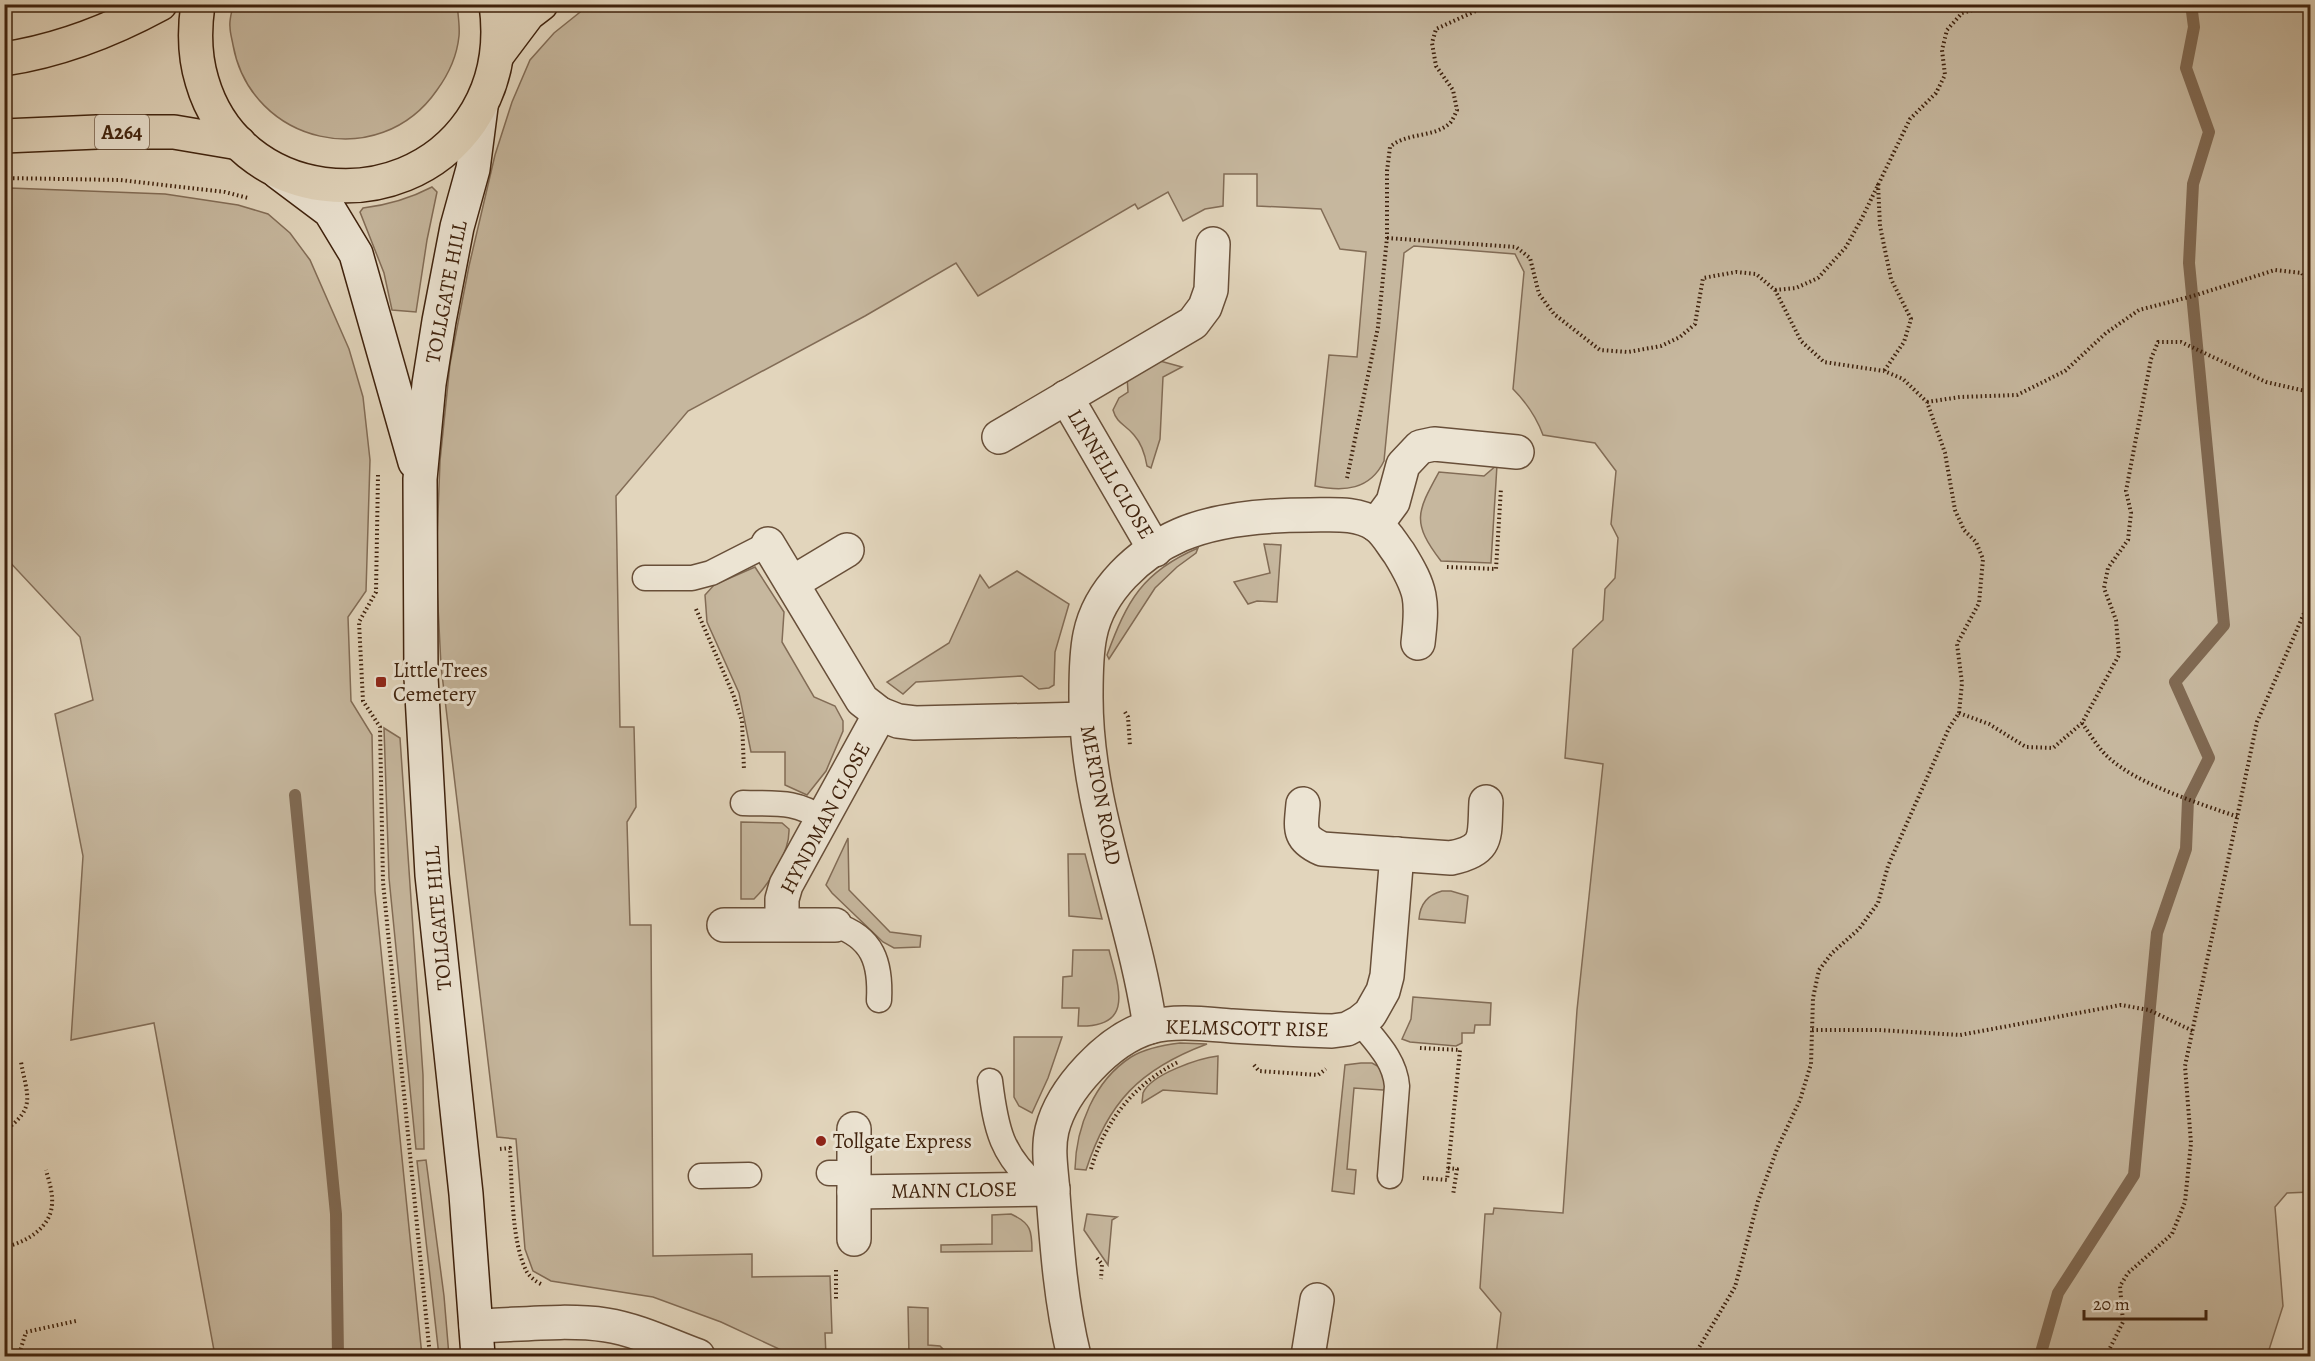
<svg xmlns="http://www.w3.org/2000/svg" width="2315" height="1361" font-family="Alegreya,serif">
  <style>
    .green { fill: #c6b79e; stroke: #826c56; stroke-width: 1.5 }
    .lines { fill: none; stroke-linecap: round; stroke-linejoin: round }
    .stream { stroke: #806952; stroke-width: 12 }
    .lane-casing { stroke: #684f39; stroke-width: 27 }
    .street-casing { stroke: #684f39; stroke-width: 36 }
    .secondary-casing { stroke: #3f220d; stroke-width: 36 }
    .highway-casing { stroke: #3f220d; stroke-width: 36 }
    .path { stroke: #3f220d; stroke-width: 4; stroke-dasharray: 1.5 3; stroke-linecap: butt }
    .lane { stroke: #ece4d3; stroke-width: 24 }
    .street { stroke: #ece4d3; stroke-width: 33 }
    .secondary { stroke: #ece4d3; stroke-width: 33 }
    .highway { stroke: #e2d5bc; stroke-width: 33 }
    .poi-dot { fill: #8f2418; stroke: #ece4d3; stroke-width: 2 }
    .labels { text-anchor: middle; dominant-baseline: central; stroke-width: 6; stroke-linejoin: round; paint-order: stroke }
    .shield { fill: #ece4d3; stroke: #735c48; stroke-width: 1.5 }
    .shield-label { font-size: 20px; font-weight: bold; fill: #3f220d }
    .street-label { font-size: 21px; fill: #3f220d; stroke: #ece4d3 }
    .poi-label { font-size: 21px; fill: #3f220d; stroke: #ece4d3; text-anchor: start }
  </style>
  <rect width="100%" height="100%" fill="#e2d5bc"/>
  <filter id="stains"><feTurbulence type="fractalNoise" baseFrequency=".00333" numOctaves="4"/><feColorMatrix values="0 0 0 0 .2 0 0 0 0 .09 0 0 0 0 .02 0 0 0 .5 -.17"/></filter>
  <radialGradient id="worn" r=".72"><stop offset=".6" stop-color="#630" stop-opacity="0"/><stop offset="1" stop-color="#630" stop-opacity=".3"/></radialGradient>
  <g class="green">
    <path d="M457,4C458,15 460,26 459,36C457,56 448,75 437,90C379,174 251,144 233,45C232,39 230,33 230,27C229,20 232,12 233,5Z"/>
    <path d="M589,5H2310V1192L2287,1193L2275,1207L2283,1306L2267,1356H1496L1501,1313L1480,1288L1485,1214H1493L1494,1208L1563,1213L1577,1010L1603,764L1565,758L1573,649L1603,620L1605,589L1615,578L1618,538L1611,524L1616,471L1595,443L1543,435C1536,416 1527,403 1513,389L1524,272L1515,254L1414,246L1404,253L1384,461C1370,490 1344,492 1315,486L1329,355L1357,357L1366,252L1340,249L1321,209L1257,206V174H1224L1223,206L1205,209L1183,221L1168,192L1138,209L1135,204L978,296L956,263L865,316L688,411L616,496L620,727H634L636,807L627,822L630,925H651L653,1256L752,1254V1277L830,1276L832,1333H825L826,1356H794L721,1322L653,1297L551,1281L533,1271L525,1249L516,1139L497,1137L441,666L436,566L440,461L450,364L469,266L495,155L512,102L530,60L554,33Z"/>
    <path d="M432,187L437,192L427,240L416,312L392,310L384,273L360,212L363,208C388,205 409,199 432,187Z"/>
    <polygon points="10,188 165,194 238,205 268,214 290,233 310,260 349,349 363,397 370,460 366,591 348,617 351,701 372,735 375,891 422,1356 215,1356 154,1023 71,1040 83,856 55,714 93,700 80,637 5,557 4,189"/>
    <path d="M1160,361L1182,367L1163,377L1160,439L1151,468L1147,466C1145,454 1142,444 1134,435C1125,424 1117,424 1113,410L1119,398L1128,392L1127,376Z"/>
    <path d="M1497,465L1491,563L1441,561C1411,522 1417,512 1439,472L1484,476Z"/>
    <polygon points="1264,544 1281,545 1277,602 1257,601 1248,604 1234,582 1270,573"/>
    <path d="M1198,548L1196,553L1177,567L1155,588L1109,659L1107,655C1127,601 1142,572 1198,548Z"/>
    <polygon points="755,567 784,612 782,642 814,697 835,706 843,721 843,731 826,771 807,795 785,785 785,752 751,752 739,693 707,622 705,595 714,585"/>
    <polygon points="1017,571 1069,604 1055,652 1054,685 1049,688 1039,689 1022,676 916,682 903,694 887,682 949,643 980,575 989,588"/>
    <polygon points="384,728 400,738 423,1075 424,1149 416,1149 389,878"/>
    <path d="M741,822L782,823L789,829C790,852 770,883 754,899H741Z"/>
    <polygon points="848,838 849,890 890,932 921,936 920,947 894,948 883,942 832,893 826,885"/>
    <polygon points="1068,854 1085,854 1102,919 1069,916"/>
    <path d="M1442,891H1451L1468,896L1465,923L1419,919C1420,904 1427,895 1442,891Z"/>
    <path d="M1073,950H1109C1118,986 1136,1028 1078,1026L1079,1008H1062L1063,977L1072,976Z"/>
    <polygon points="1413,997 1491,1003 1490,1025 1475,1025 1474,1033 1462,1033 1462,1043 1456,1046 1410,1042 1402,1039 1411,1019"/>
    <polygon points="1014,1037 1062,1037 1048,1078 1032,1113 1019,1106 1014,1097"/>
    <path d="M1180,1043L1207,1044C1140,1069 1108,1102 1086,1170L1075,1169C1076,1127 1094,1081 1131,1057C1146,1048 1163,1045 1180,1043Z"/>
    <path d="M1218,1056L1217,1094L1163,1090L1142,1103C1142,1102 1143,1094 1143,1093C1151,1074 1200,1058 1218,1056Z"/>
    <polygon points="1361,1063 1372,1063 1383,1069 1387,1087 1383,1090 1354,1088 1347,1169 1356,1170 1354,1194 1332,1191 1345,1065"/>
    <polygon points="426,1160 444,1296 449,1356 439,1356 417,1161"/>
    <path d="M1011,1214C1031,1223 1032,1231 1032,1251L941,1252V1245L992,1244V1215Z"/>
    <polygon points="1087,1214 1117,1217 1112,1220 1108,1265 1084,1230"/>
    <polygon points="908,1307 928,1308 928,1345 940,1346 950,1356 909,1356"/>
  </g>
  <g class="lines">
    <g class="stream">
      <polyline points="295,795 336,1214 338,1356"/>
      <polyline points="2040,1356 2058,1293 2134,1175 2157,933 2186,849 2188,800 2209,758 2175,682 2224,625 2189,263 2193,184 2209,132 2186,68 2194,27 2191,4"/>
    </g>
    <defs>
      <g id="lane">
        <polyline points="645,578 692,578 711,573 768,544"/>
        <path d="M743,803C776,804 794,800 823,819"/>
        <path d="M835,925C873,937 881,963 879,1000"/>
        <path d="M1360,1022C1376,1042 1395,1060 1397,1086L1390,1176"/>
        <path d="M990,1081C996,1130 1001,1155 1040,1189"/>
        <polyline points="829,1173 854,1173"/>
        <polyline points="701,1176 749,1175"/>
      </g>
      <g id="street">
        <polyline points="1066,397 1155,550"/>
        <polyline points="999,437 1193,323 1205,307 1211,290 1213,244"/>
        <polyline points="1376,525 1393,502 1403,465 1420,447 1434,444 1517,452"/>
        <polyline points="768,544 862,700 880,714"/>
        <polyline points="792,583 847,550"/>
        <path d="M1303,804C1301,828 1297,838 1322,849L1451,858C1490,850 1484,836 1486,802"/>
        <polyline points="782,924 782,899 786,885 880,714 898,721 915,723 1086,719"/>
        <polyline points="724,925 835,925"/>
        <path d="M1150,1027C1134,915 1085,808 1086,694C1086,675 1086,654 1090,635C1099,590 1139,553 1180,535C1219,518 1269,515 1310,515C1332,515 1357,512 1376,525C1386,532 1392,544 1399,553C1422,590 1423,600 1418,643"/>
        <polyline points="854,1129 854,1239"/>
        <polyline points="854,1192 1053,1189"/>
        <path d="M476,1326C517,1325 566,1319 606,1325C638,1330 668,1345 698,1356"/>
        <path d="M1074,1356C1061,1303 1057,1248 1053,1194C1052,1173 1047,1151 1052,1130C1062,1089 1109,1039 1150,1027C1175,1020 1206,1024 1232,1026C1265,1028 1299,1030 1332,1031L1347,1029L1360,1022L1370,1014L1383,991L1387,976L1397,854"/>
        <polyline points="1308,1356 1317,1300"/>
      </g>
      <g id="secondary">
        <polyline points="278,172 330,211 356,254 415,462"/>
        <polyline points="478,1356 466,1194 432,875 421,677 420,479 429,384 439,321 457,227 473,169 481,107"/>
      </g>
      <g id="highway">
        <path d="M198,4C194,31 194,55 202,81C237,202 401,222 471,121C495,86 502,47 496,4"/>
        <polyline points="498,54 528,14 541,4"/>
        <path d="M4,59C58,51 112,30 160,4"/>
        <polyline points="4,136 97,132 174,132 239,143"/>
      </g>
    </defs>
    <use href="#lane" class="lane-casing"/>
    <use href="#street" class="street-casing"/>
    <use href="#secondary" class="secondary-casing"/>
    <use href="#highway" class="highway-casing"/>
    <g class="path">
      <polyline points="4,178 120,180 225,192 248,198"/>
      <polyline points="1878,184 1880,226 1891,279 1911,319 1904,342 1884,371"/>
      <polyline points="1387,238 1516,247 1530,258 1539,294 1554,314 1600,350 1628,352 1661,346 1680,337 1695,324 1703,278 1736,272 1756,274 1775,290 1801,341 1824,362 1884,371 1903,379 1927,402 1945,453 1955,510 1964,530 1976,542 1983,559 1979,603 1957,644 1962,683 1959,713 1949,728 1888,866 1878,903 1859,929 1832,953 1819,970 1813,998 1811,1064 1800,1100 1777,1149 1758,1201 1735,1287 1694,1356"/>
      <polyline points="1775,290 1796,288 1818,278 1846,247 1862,218 1910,119 1936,93 1945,75 1942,50 1947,30 1962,13 1983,7 1984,4"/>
      <polyline points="1927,402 1960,397 2017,395 2065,371 2106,333 2139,310 2193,296 2275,270 2302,273 2310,289"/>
      <polyline points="378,475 376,592 359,622 363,701 380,727 383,882 430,1356"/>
      <path d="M1347,478L1378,327L1387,238V171L1390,147C1407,132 1434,138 1450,123C1453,120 1455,114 1457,110L1453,90L1436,66L1432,43L1436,29L1491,4"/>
      <polyline points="1447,567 1496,569 1501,488"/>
      <polyline points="696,609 733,694 742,721 744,770"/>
      <polyline points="1125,712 1128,717 1130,746"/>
      <polyline points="1959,713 1989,724 2026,747 2053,748 2082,723 2119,655 2116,620 2104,588 2108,568 2128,540 2131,513 2126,491 2151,359 2158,342 2181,342 2266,382 2310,392"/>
      <path d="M2082,723C2090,734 2098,748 2108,757C2138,785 2199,803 2238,817"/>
      <polyline points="1812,1030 1879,1030 1960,1035 2121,1005 2149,1010 2193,1031"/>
      <polyline points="1420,1048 1460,1050 1447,1180 1423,1178"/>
      <polyline points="1254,1065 1259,1071 1318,1075 1326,1069"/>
      <path d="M4,1131C37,1108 27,1096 21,1062"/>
      <path d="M500,1149L510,1148C512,1182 511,1243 527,1272C530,1277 535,1281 541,1284"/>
      <polyline points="1448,1168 1457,1169 1453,1195"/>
      <path d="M1091,1169C1105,1121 1133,1085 1178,1062"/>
      <path d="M4,1247C25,1243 51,1228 52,1204C53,1193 49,1181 46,1170"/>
      <polyline points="1097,1258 1102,1264 1101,1279"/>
      <polyline points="836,1270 836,1301"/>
      <polyline points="15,1356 20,1351 26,1332 76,1321"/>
      <polyline points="2106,1356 2123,1322 2120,1286 2128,1273 2172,1234 2185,1202 2191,1143 2185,1066 2257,722 2305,611 2310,586"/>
    </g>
    <use href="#lane" class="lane"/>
    <use href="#street" class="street"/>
    <use href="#secondary" class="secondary"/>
    <use href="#highway" class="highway"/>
  </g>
  <g class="poi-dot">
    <rect x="375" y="676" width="12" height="12" rx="3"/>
    <circle cx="821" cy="1141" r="6"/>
  </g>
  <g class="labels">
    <rect class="shield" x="95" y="115" width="54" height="34" rx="4.5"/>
    <g class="shield-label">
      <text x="122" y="132">A264</text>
    </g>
    <g class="street-label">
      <text transform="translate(446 292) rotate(-79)">TOLLGATE HILL</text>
      <text transform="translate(1111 474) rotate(59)">LINNELL CLOSE</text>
      <text transform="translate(1101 795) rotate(79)">MERTON ROAD</text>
      <text transform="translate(825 818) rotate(-62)">HYNDMAN CLOSE</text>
      <text transform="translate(438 918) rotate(-95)">TOLLGATE HILL</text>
      <text transform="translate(1247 1028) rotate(1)">KELMSCOTT RISE</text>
      <text transform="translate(954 1190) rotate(-1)">MANN CLOSE</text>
    </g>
    <g class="poi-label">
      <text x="393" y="670">Little Trees<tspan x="393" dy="24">Cemetery</tspan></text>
      <text x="833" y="1141">Tollgate Express</text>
    </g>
  </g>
  <rect width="2315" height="1361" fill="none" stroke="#e2d5bc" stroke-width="24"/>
  <rect x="6" y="6" width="2303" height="1349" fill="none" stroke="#3f220d" stroke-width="3"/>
  <rect x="12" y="12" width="2291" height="1337" fill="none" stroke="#3f220d" stroke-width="1.5"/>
  <path d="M2084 1310v9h122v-9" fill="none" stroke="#3f220d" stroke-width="3"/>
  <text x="2093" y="1310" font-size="18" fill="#3f220d" stroke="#ece4d3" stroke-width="4.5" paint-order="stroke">20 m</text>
  <rect width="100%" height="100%" filter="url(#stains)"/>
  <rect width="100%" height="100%" fill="url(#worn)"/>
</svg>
